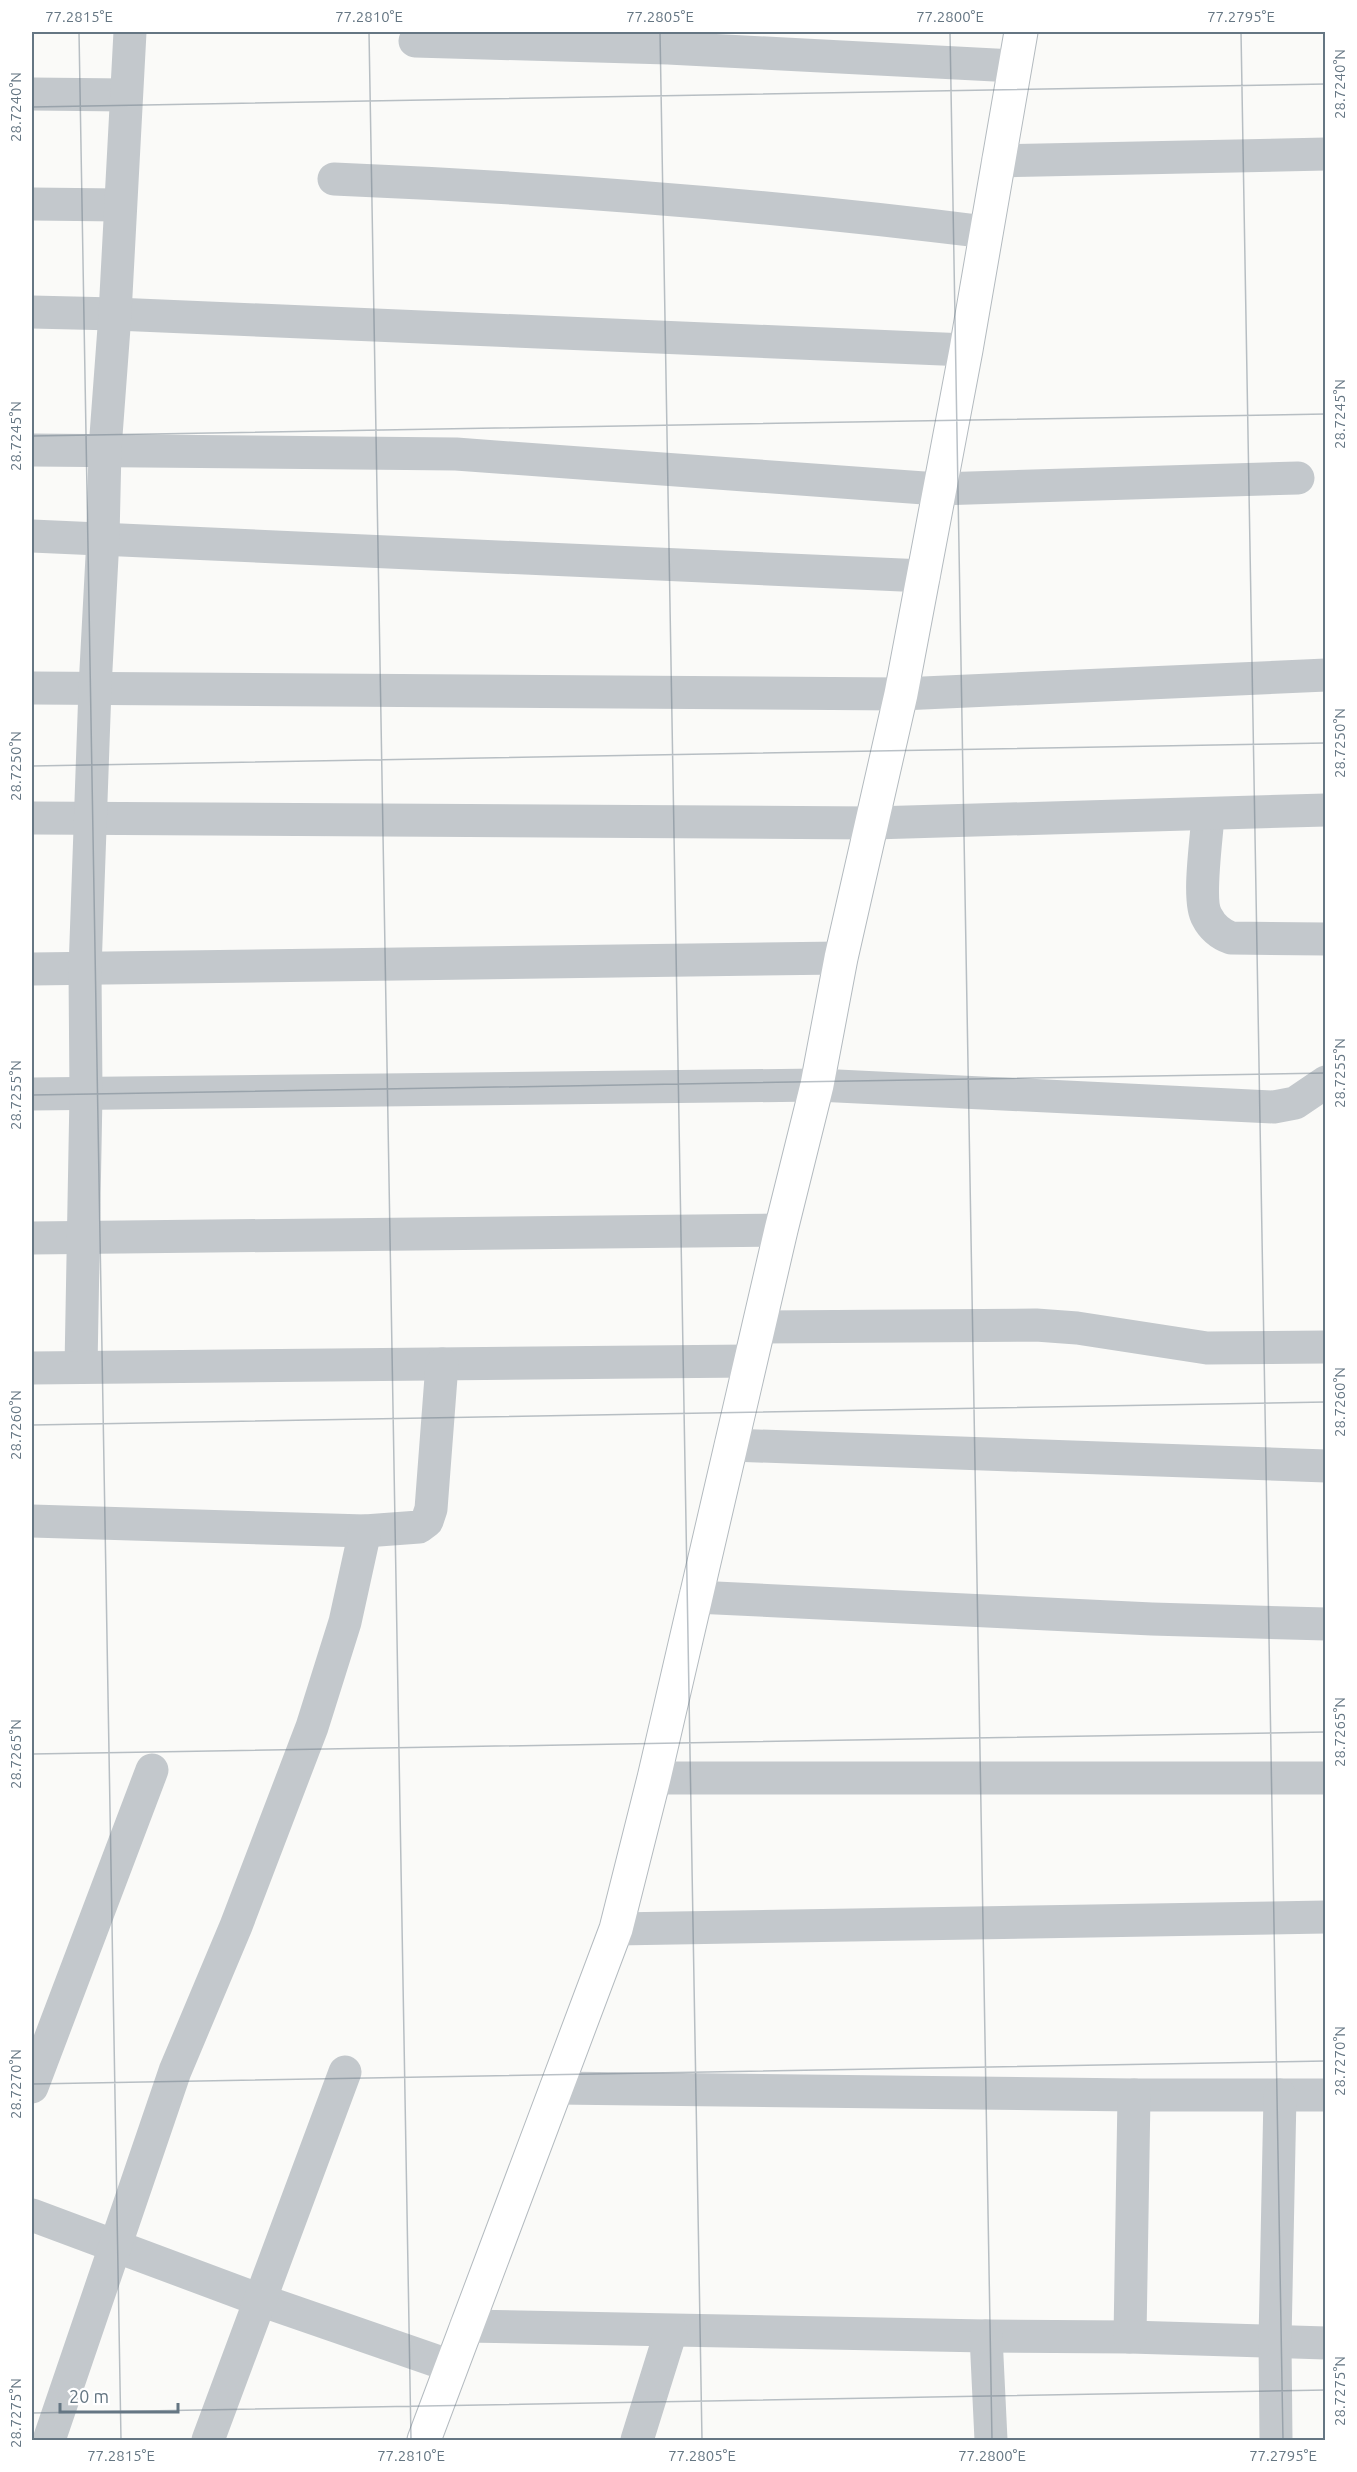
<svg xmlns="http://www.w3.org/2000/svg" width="1357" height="2472" font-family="Ubuntu,sans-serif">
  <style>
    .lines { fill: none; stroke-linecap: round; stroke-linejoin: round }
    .secondary-casing { stroke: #b3babf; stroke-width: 35 }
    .street { stroke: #c3c8cc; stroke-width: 33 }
    .secondary { stroke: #fff; stroke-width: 33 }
    .ticks { fill: none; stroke: #657683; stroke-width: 1.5; stroke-opacity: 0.45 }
    .neatline { fill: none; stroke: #657683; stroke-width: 2 }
    .ticks-label { font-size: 15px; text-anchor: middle; fill: #657683 }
  </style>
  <rect width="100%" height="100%" fill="#fafaf8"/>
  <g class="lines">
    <defs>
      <polyline id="secondary" points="424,2440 616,1929 654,1778 781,1230 817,1085 841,958 901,694 966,350 1021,32"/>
    </defs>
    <use href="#secondary" class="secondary-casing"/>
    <g class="street">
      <polyline points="415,41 668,48 1014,66"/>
      <polyline points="32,94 126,95"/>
      <polyline points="998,161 1326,154"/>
      <path d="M334,179C552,188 769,205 986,232"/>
      <polyline points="32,204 120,205"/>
      <polyline points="32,312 115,314 966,350"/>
      <polyline points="32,450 456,454 938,489 1298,478"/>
      <polyline points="32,536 924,576"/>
      <polyline points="32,688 901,694 1326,675"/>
      <path d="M1208,815C1207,836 1197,901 1207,917C1212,927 1220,934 1231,938L1326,939"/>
      <polyline points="32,818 873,823 1326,810"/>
      <polyline points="32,969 841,958"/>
      <polyline points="32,1094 817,1085 1274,1107 1295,1103 1326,1082"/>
      <polyline points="32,1238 781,1230"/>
      <polyline points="760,1327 1036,1325 1077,1328 1207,1348 1326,1347"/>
      <polyline points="81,1367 86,1094 85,970 95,688 103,538 105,449 115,314 130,32"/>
      <polyline points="32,1368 750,1361"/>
      <polyline points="731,1445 1326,1466"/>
      <polyline points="32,1521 365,1531 419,1527 427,1521 431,1509 442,1364"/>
      <polyline points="695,1597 1152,1619 1326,1624"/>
      <polyline points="654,1778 1326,1778"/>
      <polyline points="616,1929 1326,1917"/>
      <polyline points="32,2087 152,1770"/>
      <polyline points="556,2088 1134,2095 1326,2095"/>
      <polyline points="32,2215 260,2300 451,2366"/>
      <polyline points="466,2326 986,2336 1130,2337 1326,2343"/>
      <polyline points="986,2336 991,2440"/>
      <polyline points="1130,2337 1134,2095"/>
      <polyline points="49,2440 175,2071 236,1926 312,1727 345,1622 365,1531"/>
      <polyline points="208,2440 345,2072"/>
      <polyline points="637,2440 671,2331"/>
      <polyline points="1276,2440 1275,2341 1280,2095"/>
    </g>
    <use href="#secondary" class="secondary"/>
  </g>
  <path class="ticks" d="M79,32L121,2440M369,32L411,2440M660,32L702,2440M950,32L992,2440M1241,32L1283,2440M32,107L1326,84M32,436L1326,414M32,766L1326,743M32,1095L1326,1073M32,1425L1326,1402M32,1754L1326,1732M32,2084L1326,2061M32,2413L1326,2390"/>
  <rect width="1357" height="2472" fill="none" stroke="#ffffff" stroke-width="66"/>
  <path d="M60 2403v9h118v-9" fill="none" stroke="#657683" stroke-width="3"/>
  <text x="69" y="2403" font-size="18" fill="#657683" stroke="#ffffff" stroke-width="4.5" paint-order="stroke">20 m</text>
  <rect x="33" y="33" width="1291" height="2406" class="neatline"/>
  <g class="ticks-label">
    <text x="79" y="22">77.2815°E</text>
    <text x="369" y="22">77.2810°E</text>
    <text x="660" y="22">77.2805°E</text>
    <text x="950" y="22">77.2800°E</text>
    <text x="1241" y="22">77.2795°E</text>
    <text transform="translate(1340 84) rotate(-90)" y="5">28.7240°N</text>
    <text transform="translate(16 107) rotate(-90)" y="5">28.7240°N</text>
    <text transform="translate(1340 414) rotate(-90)" y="5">28.7245°N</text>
    <text transform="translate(16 436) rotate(-90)" y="5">28.7245°N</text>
    <text transform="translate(1340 743) rotate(-90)" y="5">28.7250°N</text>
    <text transform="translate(16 766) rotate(-90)" y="5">28.7250°N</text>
    <text transform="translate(1340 1073) rotate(-90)" y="5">28.7255°N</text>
    <text transform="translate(16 1095) rotate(-90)" y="5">28.7255°N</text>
    <text transform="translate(1340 1402) rotate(-90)" y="5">28.7260°N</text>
    <text transform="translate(16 1425) rotate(-90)" y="5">28.7260°N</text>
    <text transform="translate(1340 1732) rotate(-90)" y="5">28.7265°N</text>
    <text transform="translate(16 1754) rotate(-90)" y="5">28.7265°N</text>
    <text transform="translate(1340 2061) rotate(-90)" y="5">28.7270°N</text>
    <text transform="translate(16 2084) rotate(-90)" y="5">28.7270°N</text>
    <text transform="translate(1340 2391) rotate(-90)" y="5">28.7275°N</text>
    <text transform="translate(16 2413) rotate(-90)" y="5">28.7275°N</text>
    <text x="121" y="2461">77.2815°E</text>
    <text x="411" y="2461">77.2810°E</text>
    <text x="702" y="2461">77.2805°E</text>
    <text x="992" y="2461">77.2800°E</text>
    <text x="1283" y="2461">77.2795°E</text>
  </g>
</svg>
